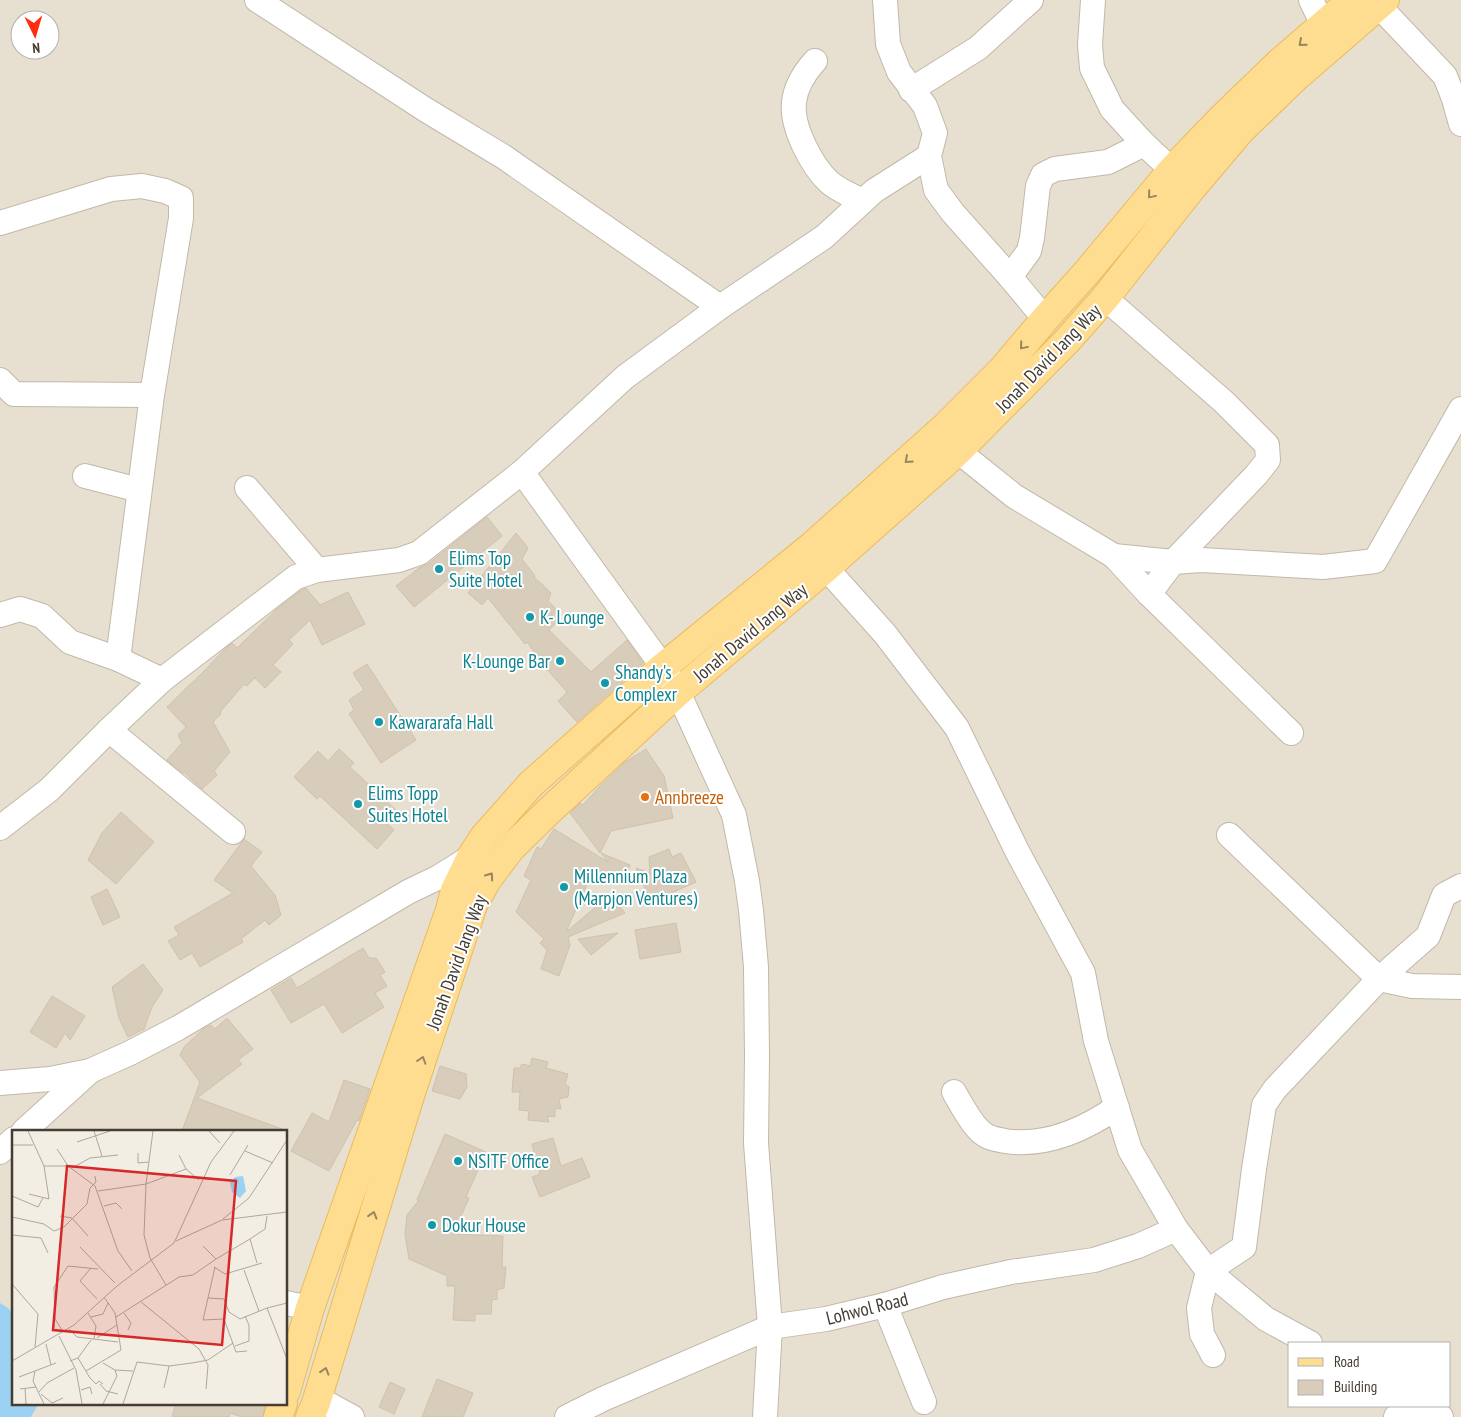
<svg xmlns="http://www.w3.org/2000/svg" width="1461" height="1417" font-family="'PT Sans Narrow',sans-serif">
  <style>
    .residential { fill: #e7e0d1; fill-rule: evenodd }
    .water { fill: #9bd2f4 }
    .building { fill: #d8ccbb; stroke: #d0c1ab }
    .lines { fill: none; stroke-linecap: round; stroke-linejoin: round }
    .minor-casing { stroke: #c2b8a8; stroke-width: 26 }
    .major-casing { stroke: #eabb59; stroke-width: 30 }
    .minor { stroke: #fff; stroke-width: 24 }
    .major { stroke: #ffdd90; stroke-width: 28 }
    .oneway { stroke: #99855d }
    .culture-dot { fill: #0f9aa8; stroke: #fff; stroke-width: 2 }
    .food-dot { fill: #e8710a; stroke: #fff; stroke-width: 2 }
    .labels { text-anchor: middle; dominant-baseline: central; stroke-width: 4; stroke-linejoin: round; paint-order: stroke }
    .street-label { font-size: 19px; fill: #453d33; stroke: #fff }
    .culture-label { font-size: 19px; fill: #0d838f; stroke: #fff; text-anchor: start }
    .food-label { font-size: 19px; fill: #c56008; stroke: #fff; text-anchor: start }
    .inset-road { fill: none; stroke: #ada79d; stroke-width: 1 }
    .view { fill: #d62828; fill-opacity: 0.15; stroke: #d62828; stroke-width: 2.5 }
    .inset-edge { fill: none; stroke: #453d33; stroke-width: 2.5 }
  </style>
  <rect width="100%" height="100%" fill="#f3eee3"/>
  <path class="residential" d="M0,0H1461V1417H0ZM20,20H50V50H20ZM14,1131H286V1403H14ZM1290,1343H1450V1406H1290Z"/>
  <polygon class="water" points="0,1303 8,1308 14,1315 14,1403 39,1403 31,1417 0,1417"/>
  <g class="building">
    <polygon points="487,517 502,536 414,607 396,586 419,568 428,564"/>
    <polygon points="516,533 528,548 522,559 535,576 534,577 551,593 548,601 555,608 556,613 559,620 549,630 591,672 627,640 643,663 577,722 558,701 567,692 545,667 527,642 525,644 488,598 482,605 468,593"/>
    <polygon points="306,588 320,605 348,592 365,624 322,645 310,620 289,640 293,644 273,665 281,672 265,688 255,678 247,686 244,684 220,712 221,714 213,722 230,752 214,771 217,775 202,789 184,772 183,773 167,760 182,743 178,735 186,727 167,707 205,670 227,647 232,643 237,648 277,609 303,589"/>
    <polygon points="367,664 416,740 381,763 349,714 354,710 349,700 364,690 353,673"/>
    <polygon points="339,749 354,763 350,767 395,809 384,821 394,830 377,849 320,796 317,799 294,777 318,751 328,761"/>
    <polygon points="646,749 664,776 673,818 611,831 600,853 570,813 580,803 583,805 600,786 625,762"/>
    <polygon points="121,812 154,842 116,884 88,860 102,833"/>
    <polygon points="554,829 608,862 601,853 630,865 622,885 592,873 566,932 610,895 625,913 568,937 570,945 559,976 541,969 547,950 540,943 544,939 516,912 531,880 524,876 537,847 541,849"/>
    <polygon points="244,839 262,852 251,866 275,895 281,915 269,925 265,920 241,939 243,942 200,967 192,953 180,960 168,941 179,935 174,927 233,893 214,880"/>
    <polygon points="669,849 672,857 681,853 696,882 651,902 636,868 650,873 649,857"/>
    <polygon points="107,889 120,917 103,925 91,897"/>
    <polygon points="676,923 681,952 640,959 635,930"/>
    <polygon points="618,933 591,955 578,939"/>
    <polygon points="363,948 369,958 376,958 385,972 380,975 387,986 375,993 384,1007 342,1033 324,1004 291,1023 271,990 291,978 297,988"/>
    <polygon points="143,964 163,990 152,1007 144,1029 128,1037 119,1018 112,987"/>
    <polygon points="52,996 85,1016 70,1040 65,1033 56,1048 30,1032"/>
    <polygon points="227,1018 253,1049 238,1060 242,1064 197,1098 282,1129 281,1131 182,1131 200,1082 180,1055 184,1047 203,1029 211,1025 215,1029"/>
    <polygon points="532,1058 548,1062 546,1068 568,1074 565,1084 569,1087 568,1097 559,1099 561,1109 555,1108 555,1117 547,1116 549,1122 528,1120 529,1111 519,1110 520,1092 512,1092 514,1068 520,1068 522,1064 530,1066"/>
    <polygon points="440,1066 466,1074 467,1087 460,1099 432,1091"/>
    <polygon points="344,1080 370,1089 359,1121 357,1120 329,1171 291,1151 312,1113 329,1122"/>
    <polygon points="445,1134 486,1152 466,1197 469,1198 453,1234 503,1236 502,1267 506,1267 504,1288 497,1290 497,1299 492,1300 491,1314 475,1314 475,1321 453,1320 455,1286 447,1286 447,1276 409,1259 405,1234 407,1215 419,1200 417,1200"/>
    <polygon points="553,1138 561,1166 582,1158 590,1177 540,1197 532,1177 540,1174 532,1144"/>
    <polygon points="437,1379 473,1393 463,1417 422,1417"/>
    <polygon points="390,1382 405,1389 394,1414 379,1407"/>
    <polygon points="176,1403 266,1403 263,1417 242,1417 230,1413 229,1417 172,1417"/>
  </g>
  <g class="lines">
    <defs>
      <g id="minor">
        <polyline points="257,0 426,110 504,157 720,307"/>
        <polyline points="885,0 888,44 899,72 925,106 935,133 929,156 936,190 953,213 1010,277 1045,319"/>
        <polyline points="1093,0 1090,45 1092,68 1112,109 1144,144 1172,170"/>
        <polyline points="1311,0 1323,25"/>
        <polyline points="1378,5 1445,76 1454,99 1461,124"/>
        <path d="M815,61C805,72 796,85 794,102C791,126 811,165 829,182C838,190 852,196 863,201"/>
        <polyline points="911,90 978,48 1031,0"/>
        <polyline points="0,223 111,189 142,186 165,191 181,198 181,218 152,395 118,659"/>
        <polyline points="1010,277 1029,251 1032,238 1038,186 1043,175 1055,169 1108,162 1144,144"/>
        <polyline points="1105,298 1224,402 1267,445 1268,460 1256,475 1173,562 1149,594"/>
        <polyline points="0,380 14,394 152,395"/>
        <polyline points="958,451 1014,496 1114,556 1149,594 1291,733"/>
        <polyline points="522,472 663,667 678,692 734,815 747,881 751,910 756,967 757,1056 756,1143 770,1327 765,1417"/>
        <polyline points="85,476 139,490"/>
        <polyline points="247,488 317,570"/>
        <polyline points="1114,556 1173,562 1201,560 1323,567 1375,561 1461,409"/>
        <polyline points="826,568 885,634 957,728 1018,853 1083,973 1096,1041 1130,1150 1176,1229 1208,1271 1266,1319 1310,1343"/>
        <polyline points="0,615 20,609 42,616 70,642 118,659 162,680"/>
        <polyline points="0,828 49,790 109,730"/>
        <polyline points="233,832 109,730 162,680 296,577 317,570 399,560 419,553 522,472 625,377 720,307 824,237 874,191 929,156"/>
        <polyline points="1229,835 1379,979 1412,986 1461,987"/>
        <polyline points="0,1083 50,1079 90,1071 130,1053 178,1028 408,892 439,877 471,857"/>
        <path d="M954,1092C961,1104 970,1122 980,1131C987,1138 995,1139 1005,1141C1045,1147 1084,1130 1117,1107"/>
        <polyline points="24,1131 89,1072"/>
        <polyline points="0,1152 14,1139"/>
        <polyline points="286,1303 310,1308"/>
        <polyline points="885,1305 924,1402"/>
        <polyline points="1213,1355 1202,1334 1199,1308 1208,1271 1244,1247 1254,1169 1264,1105 1275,1089 1379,979 1428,936 1444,895 1461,886"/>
        <polyline points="317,1398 352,1417"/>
        <polyline points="1421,1406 1441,1417"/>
        <polyline points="567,1417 603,1399 770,1327 826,1319 885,1305 943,1287 1011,1272 1094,1260 1138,1246 1176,1229"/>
        <polyline points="1396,1417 1412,1406"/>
      </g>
      <g id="major">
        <polyline points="286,1391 310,1308 450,910 455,890 471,857 484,837 531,784 663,667 812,546 945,427 1002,370 1045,319 1087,272 1172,170 1223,117 1280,62 1352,0"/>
        <polyline points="278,1417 283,1403"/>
        <polyline points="310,1417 316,1403 408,1102 473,905 487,880 511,848 550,810 678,692 826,568 958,451 1066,342 1105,298 1191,189 1240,131 1295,78 1385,0"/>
      </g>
    </defs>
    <use href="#minor" class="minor-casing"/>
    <use href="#major" class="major-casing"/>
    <use href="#minor" class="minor"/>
    <use href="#major" class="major"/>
  </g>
  <defs><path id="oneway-chevron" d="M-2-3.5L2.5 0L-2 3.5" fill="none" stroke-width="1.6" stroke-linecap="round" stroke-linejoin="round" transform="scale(1.25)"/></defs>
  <g class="oneway">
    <use href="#oneway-chevron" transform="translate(1302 43) rotate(139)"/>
    <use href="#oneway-chevron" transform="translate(1151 195) rotate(130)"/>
    <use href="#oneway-chevron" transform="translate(1023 346) rotate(130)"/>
    <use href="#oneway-chevron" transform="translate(908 460) rotate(138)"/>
    <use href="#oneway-chevron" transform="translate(490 876) rotate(-55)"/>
    <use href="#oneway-chevron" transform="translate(422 1060) rotate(-72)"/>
    <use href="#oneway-chevron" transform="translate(373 1215) rotate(-73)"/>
    <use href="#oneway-chevron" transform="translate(325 1371) rotate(-73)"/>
  </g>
  <g class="culture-dot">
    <circle cx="439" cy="569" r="5"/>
    <circle cx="530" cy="617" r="5"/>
    <circle cx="560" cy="661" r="5"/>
    <circle cx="605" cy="683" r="5"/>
    <circle cx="379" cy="722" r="5"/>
    <circle cx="358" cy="804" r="5"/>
    <circle cx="564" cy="887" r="5"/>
    <circle cx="458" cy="1161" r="5"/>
    <circle cx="432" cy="1225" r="5"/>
  </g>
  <circle class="food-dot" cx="645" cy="797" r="5"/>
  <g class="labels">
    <g class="street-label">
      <text transform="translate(1048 358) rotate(-46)">Jonah David Jang Way</text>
      <text transform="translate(750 632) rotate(-40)">Jonah David Jang Way</text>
      <text transform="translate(456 962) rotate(-70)">Jonah David Jang Way</text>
      <text transform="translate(867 1308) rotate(-14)">Lohwol Road</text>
    </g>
    <g class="culture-label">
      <text x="449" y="558">Elims Top<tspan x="449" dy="22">Suite Hotel</tspan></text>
      <text x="540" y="617">K- Lounge</text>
      <text x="550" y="661" text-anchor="end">K-Lounge Bar</text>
      <text x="615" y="672">Shandy's<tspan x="615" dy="22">Complexr</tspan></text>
      <text x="389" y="722">Kawararafa Hall</text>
      <text x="368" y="793">Elims Topp<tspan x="368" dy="22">Suites Hotel</tspan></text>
      <text x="574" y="876">Millennium Plaza<tspan x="574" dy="22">(Marpjon Ventures)</tspan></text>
      <text x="468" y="1161">NSITF Office</text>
      <text x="442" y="1225">Dokur House</text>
    </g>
    <g class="food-label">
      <text x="655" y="797">Annbreeze</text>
    </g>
  </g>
  <g transform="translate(12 1130)">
    <rect width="275" height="275" fill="#f3eee3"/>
    <path d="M231,46L234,61L228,68L220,62L218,53L223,47Z" fill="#9bd2f4"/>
    <path class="inset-road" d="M16,1L32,36H56L83,56L106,121L120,141M82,1L90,26M141,1L134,54L132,105L138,128L154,155M197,1L208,13M65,12L98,1M0,15H21M45,19L56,36M233,21L261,33M126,23V33L137,32M167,25L174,39L187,50M60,38L78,28L106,25M218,45L236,15M86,61L134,54L174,39M17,64L37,69L32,36M0,66L26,77L31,68M92,76L104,73L110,79M48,86L60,88L76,106M0,87L32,94L42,101L52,97L75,74L78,58L84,52L83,46M211,89L237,68L275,10M0,105L29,108L36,123M164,111L210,90L275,82M68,117L103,153M204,129L238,109M245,133L238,109L253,99L255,86M202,137L213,144L250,133M203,137L191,190L212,189L224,222L235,221M79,138L68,151L85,169M232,140L247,181M0,154L26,184L23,217M196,168L212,169L217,182L228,189L255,178L275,229M129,172L187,219L196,235L194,259M255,178L275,173M76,183L84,196L82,209M112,183L119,193L116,200M79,187L91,184L96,173M104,187L167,147L181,145L204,129L191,116M57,199L65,207L106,212M50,200L43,189L42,157L56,136L86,139M47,206L64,240L70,274M85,208L105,195M34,214L39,235M223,216L237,211V195L233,186M66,228L79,210M0,231L62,195L105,156L162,113L199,32L222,1M58,231L66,228L78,248L84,254L87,251L91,254M103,240L121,241M23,241L21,251L32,274M74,241L109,220L103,183L92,167M7,247L44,233M88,254L94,261L106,264M13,258L14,274M152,258L157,236M8,259L24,257M69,260L78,257L80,264M27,262L35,253L62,238M29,264L40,273L51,268M91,274L105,246L103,240L91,233M111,274L125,232L157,236L180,233L196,230L221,213"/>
    <path class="view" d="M55,36L224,51L210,215L41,200Z"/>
    <rect width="275" height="275" class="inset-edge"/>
  </g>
  <rect x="1288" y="1342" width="162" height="65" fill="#ffffff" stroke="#b5b1ad"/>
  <rect x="1298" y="1358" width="25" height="8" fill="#ffdd90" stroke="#b5b1ad"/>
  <text x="1334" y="1367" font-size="15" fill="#453d33">Road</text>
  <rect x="1298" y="1380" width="25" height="15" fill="#d8ccbb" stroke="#b5b1ad"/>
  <text x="1334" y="1392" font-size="15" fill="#453d33">Building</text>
  <g transform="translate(35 35) rotate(175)"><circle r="24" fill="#ffffff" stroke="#b5b1ad"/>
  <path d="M0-4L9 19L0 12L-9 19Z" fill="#ff2c0e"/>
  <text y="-8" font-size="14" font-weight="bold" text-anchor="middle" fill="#453d33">N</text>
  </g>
</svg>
